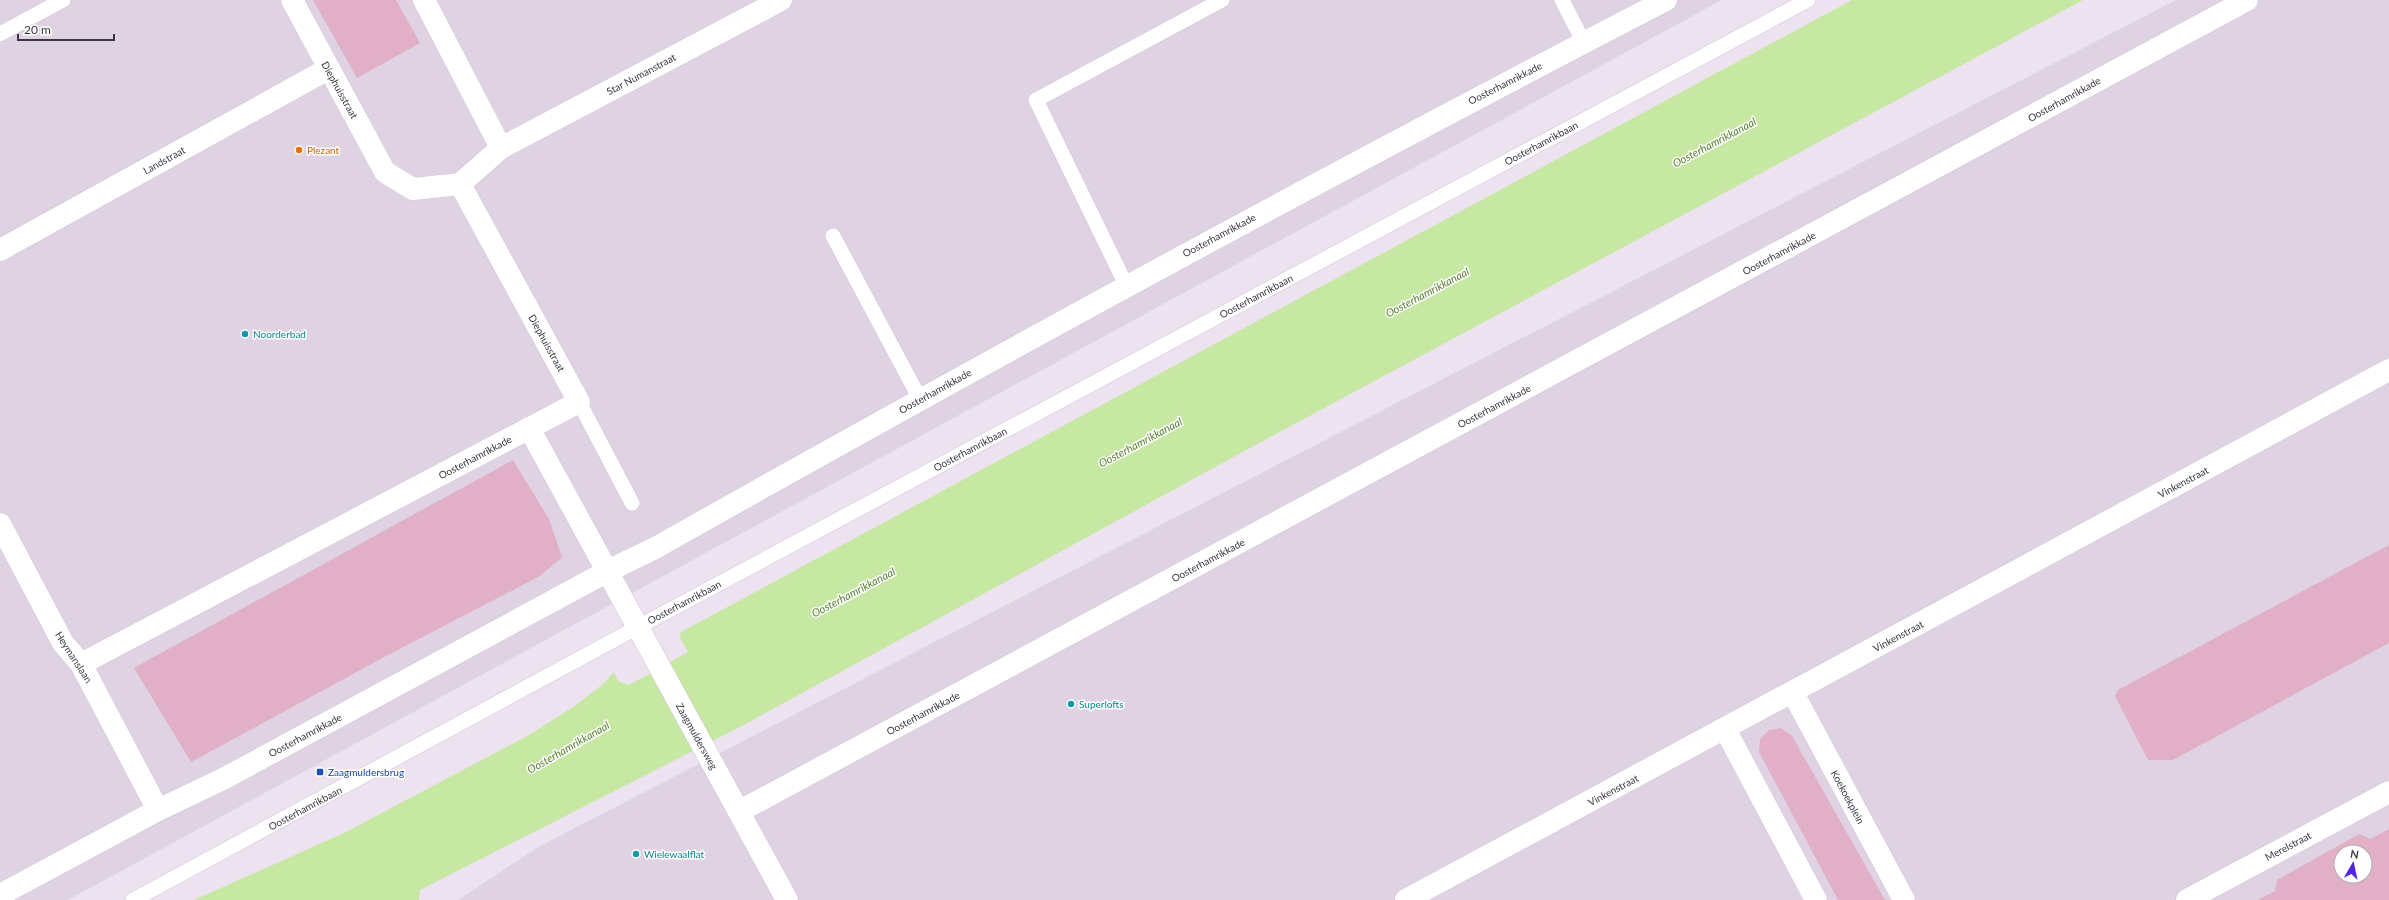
<svg xmlns="http://www.w3.org/2000/svg" width="2389" height="900" font-family="Lato,sans-serif">
  <style>
    .residential { fill: #dfd2e3; fill-rule: evenodd }
    .green { fill: #e1afc6; fill-rule: evenodd }
    .water { fill: #c7e8a3 }
    .lines { fill: none; stroke-linecap: round; stroke-linejoin: round }
    .service-casing { stroke: #d0c1d5; stroke-width: 16 }
    .minor-casing { stroke: #d0c1d5; stroke-width: 23 }
    .service { stroke: #fff; stroke-width: 15 }
    .minor { stroke: #fff; stroke-width: 22 }
    .food-dot { fill: #e8710a; stroke: #fff; stroke-width: 1.5 }
    .culture-dot { fill: #0f9aa8; stroke: #fff; stroke-width: 1.5 }
    .transit-dot { fill: #1a4fb4; stroke: #fff; stroke-width: 1.5 }
    .labels { text-anchor: middle; dominant-baseline: central; stroke-width: 3; stroke-linejoin: round; paint-order: stroke }
    .street-label { font-size: 10px; fill: #3d3441; stroke: #fff }
    .food-label { font-size: 10px; fill: #c56008; stroke: #fff; text-anchor: start }
    .culture-label { font-size: 10px; fill: #0d838f; stroke: #fff; text-anchor: start }
    .transit-label { font-size: 10px; fill: #164399; stroke: #fff; text-anchor: start }
    .water-label { font-size: 11px; font-style: italic; fill: #567e2e; stroke: #fff }
  </style>
  <rect width="100%" height="100%" fill="#ede3f0"/>
  <g class="residential">
    <polygon points="0,0 1722,0 68,900 0,900"/>
    <path d="M2176,0H2389V900H458L540,846ZM2341,852H2365V876H2341Z"/>
  </g>
  <g class="green">
    <polygon points="313,0 396,0 420,43 357,78"/>
    <polygon points="513,460 549,519 562,557 540,576 388,655 191,762 134,668"/>
    <polygon points="2389,545 2389,643 2173,760 2148,760 2115,696 2118,690"/>
    <polygon points="1781,728 1792,736 1885,900 1838,900 1759,752 1760,739 1769,730"/>
    <path d="M2389,829V900H2258L2275,891L2277,880L2359,834L2370,839ZM2341,852H2365V876H2341Z"/>
  </g>
  <polygon class="water" points="1852,0 2083,0 1261,442 740,727 420,890 419,900 194,900 346,832 529,735 576,705 603,684 614,672 618,681 628,685 635,682 688,652 680,638 681,632"/>
  <g class="lines">
    <defs>
      <g id="service">
        <polyline points="1562,0 1584,43"/>
        <polyline points="0,34 63,0"/>
        <polyline points="833,236 920,399"/>
        <polyline points="1126,285 1036,100 1222,0"/>
        <polyline points="579,402 632,503"/>
        <polyline points="133,900 638,627 1808,0"/>
      </g>
      <g id="minor">
        <polyline points="292,0 385,172 413,189 460,184 501,148 781,0"/>
        <polyline points="424,0 501,148"/>
        <polyline points="0,250 328,69"/>
        <polyline points="529,428 787,900"/>
        <polyline points="0,524 63,643 81,664 158,810"/>
        <polyline points="81,664 579,402 460,184"/>
        <polyline points="1793,693 1904,900"/>
        <polyline points="1725,729 1816,900"/>
        <polyline points="740,811 2247,0"/>
        <path d="M0,895L158,810L223,779L608,571L657,547C990,359 1326,176 1666,0"/>
        <polyline points="1406,900 2389,370"/>
        <polyline points="2187,900 2389,792"/>
      </g>
    </defs>
    <use href="#service" class="service-casing"/>
    <use href="#minor" class="minor-casing"/>
    <use href="#service" class="service"/>
    <use href="#minor" class="minor"/>
  </g>
  <circle class="food-dot" cx="299" cy="150" r="4"/>
  <g class="culture-dot">
    <circle cx="245" cy="334" r="4"/>
    <circle cx="1071" cy="704" r="4"/>
    <circle cx="636" cy="854" r="4"/>
  </g>
  <rect class="transit-dot" x="316" y="768" width="8" height="8" rx="2"/>
  <g class="labels">
    <g class="street-label">
      <text transform="translate(641 74) rotate(-28)">Star Numanstraat</text>
      <text transform="translate(1505 83) rotate(-27)">Oosterhamrikkade</text>
      <text transform="translate(340 90) rotate(61)">Diephuisstraat</text>
      <text transform="translate(2064 99) rotate(-29)">Oosterhamrikkade</text>
      <text transform="translate(1541 143) rotate(-28)">Oosterhamrikbaan</text>
      <text transform="translate(164 160) rotate(-29)">Landstraat</text>
      <text transform="translate(1219 235) rotate(-28)">Oosterhamrikkade</text>
      <text transform="translate(1779 253) rotate(-28)">Oosterhamrikkade</text>
      <text transform="translate(1256 296) rotate(-28)">Oosterhamrikbaan</text>
      <text transform="translate(547 343) rotate(61)">Diephuisstraat</text>
      <text transform="translate(935 391) rotate(-29)">Oosterhamrikkade</text>
      <text transform="translate(1494 406) rotate(-28)">Oosterhamrikkade</text>
      <text transform="translate(970 449) rotate(-28)">Oosterhamrikbaan</text>
      <text transform="translate(475 457) rotate(-28)">Oosterhamrikkade</text>
      <text transform="translate(2183 482) rotate(-28)">Vinkenstraat</text>
      <text transform="translate(1208 560) rotate(-28)">Oosterhamrikkade</text>
      <text transform="translate(684 602) rotate(-28)">Oosterhamrikbaan</text>
      <text transform="translate(1898 636) rotate(-28)">Vinkenstraat</text>
      <text transform="translate(74 657) rotate(57)">Heymanslaan</text>
      <text transform="translate(923 713) rotate(-28)">Oosterhamrikkade</text>
      <text transform="translate(305 735) rotate(-28)">Oosterhamrikkade</text>
      <text transform="translate(697 736) rotate(61)">Zaagmuldersweg</text>
      <text transform="translate(1613 790) rotate(-28)">Vinkenstraat</text>
      <text transform="translate(1848 797) rotate(62)">Koekoekplein</text>
      <text transform="translate(305 808) rotate(-28)">Oosterhamrikbaan</text>
      <text transform="translate(2288 846) rotate(-28)">Merelstraat</text>
    </g>
    <g class="food-label">
      <text x="307" y="150">Plezant</text>
    </g>
    <g class="culture-label">
      <text x="253" y="334">Noorderbad</text>
      <text x="1079" y="704">Superlofts</text>
      <text x="644" y="854">Wielewaalflat</text>
    </g>
    <g class="transit-label">
      <text x="328" y="772">Zaagmuldersbrug</text>
    </g>
    <g class="water-label">
      <text transform="translate(1714 142) rotate(-28)">Oosterhamrikkanaal</text>
      <text transform="translate(1427 292) rotate(-28)">Oosterhamrikkanaal</text>
      <text transform="translate(1140 442) rotate(-28)">Oosterhamrikkanaal</text>
      <text transform="translate(853 592) rotate(-28)">Oosterhamrikkanaal</text>
      <text transform="translate(568 747) rotate(-30)">Oosterhamrikkanaal</text>
    </g>
  </g>
  <g transform="translate(2353 864) rotate(9)"><circle r="19" fill="#ffffff" stroke="#b1aeb3"/>
  <path d="M0-3L7 15L0 10L-7 15Z" fill="#5124e6"/>
  <text y="-6" font-size="11" font-weight="bold" text-anchor="middle" fill="#3d3441">N</text>
  </g>
  <path d="M18 34v6h96v-6" fill="none" stroke="#3d3441" stroke-width="2"/>
  <text x="24" y="34" font-size="12" fill="#3d3441" stroke="#ffffff" stroke-width="3" paint-order="stroke">20 m</text>
</svg>
